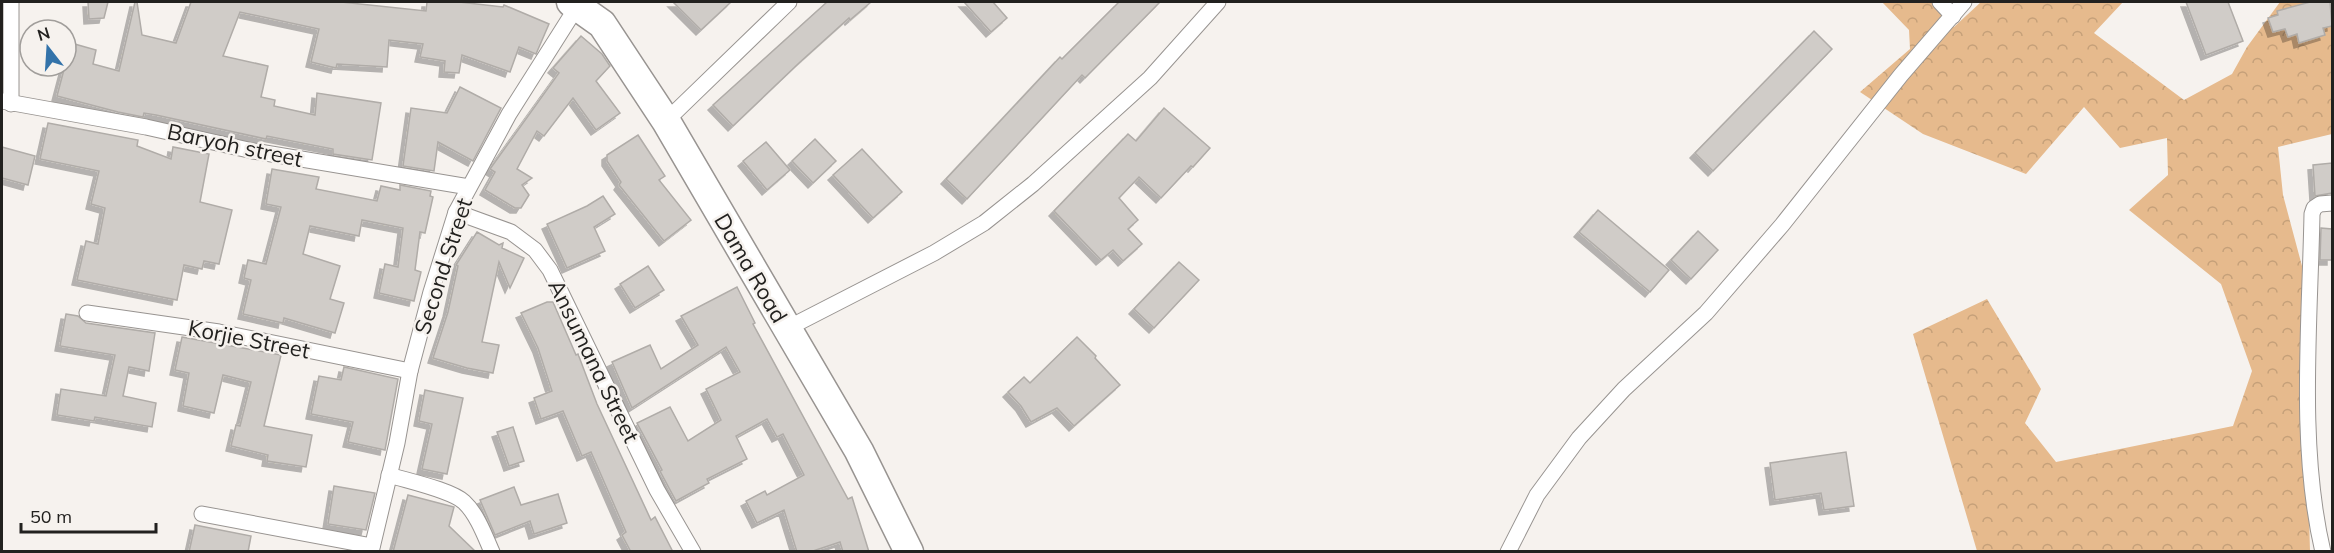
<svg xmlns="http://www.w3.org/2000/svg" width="2334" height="553" font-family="Mulish,sans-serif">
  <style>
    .forest { fill: url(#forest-crowns) }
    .building { fill: #d0ccc8; stroke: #b0aca8; stroke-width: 1.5; filter: url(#shadow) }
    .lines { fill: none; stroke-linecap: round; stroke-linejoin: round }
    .street-casing { stroke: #989491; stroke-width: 17 }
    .highway-casing { stroke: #989491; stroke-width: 31 }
    .street { stroke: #fff; stroke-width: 15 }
    .highway { stroke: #fff; stroke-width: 28 }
    .labels { text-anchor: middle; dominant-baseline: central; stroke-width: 5; stroke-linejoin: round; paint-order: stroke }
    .street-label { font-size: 22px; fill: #22211f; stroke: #f6f2ee }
  </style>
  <defs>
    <pattern id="forest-crowns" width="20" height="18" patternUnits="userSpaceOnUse" patternTransform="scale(1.5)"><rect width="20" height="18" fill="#e6ba8d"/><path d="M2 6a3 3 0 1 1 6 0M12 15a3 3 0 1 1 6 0" fill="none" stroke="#c5a079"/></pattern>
    <filter id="shadow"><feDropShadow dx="-5" dy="5" stdDeviation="0" flood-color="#0004"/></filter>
  </defs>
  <rect width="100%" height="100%" fill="#f6f2ee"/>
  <polygon class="forest" points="1882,2 1932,2 1954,27 1981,2 2123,2 2094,33 2184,100 2232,74 2247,47 2280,2 2332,2 2332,134 2278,147 2283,195 2302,266 2310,551 1977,551 1913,334 1987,299 2041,389 2025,423 2056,462 2233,426 2252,371 2221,284 2129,210 2168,175 2167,138 2120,148 2084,107 2026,174 1923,134 1860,92 1910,49 1909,30"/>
  <g class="building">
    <polygon points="88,2 108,2 104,18 89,19"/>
    <polygon points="135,2 137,2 142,35 176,43 191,2 341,2 426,11 427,2 459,2 503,7 504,5 549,24 536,54 519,47 510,72 462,55 459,73 444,72 445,61 420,57 423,44 389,40 387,67 337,64 336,68 311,62 319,29 240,12 223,56 268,66 261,97 275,100 274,106 315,115 317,93 381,103 372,160 333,154 333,149 267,136 266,139 156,115 144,113 143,117 118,112 57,96 71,43 96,50 93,64 119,71"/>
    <polygon points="673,2 731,2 701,30"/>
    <polygon points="827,2 871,2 850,20 849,18 799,63 733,126 713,105"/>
    <polygon points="964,2 993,2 1007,18 991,32"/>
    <polygon points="1119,2 1160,2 1085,78 1082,75 967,199 946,179 1060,57 1062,59"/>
    <polygon points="2186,2 2228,2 2243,41 2206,55"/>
    <polygon points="2310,2 2330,2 2332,26 2323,28 2325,35 2299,43 2297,34 2288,37 2285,29 2273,32 2268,18 2278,15 2277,11"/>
    <polygon points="1814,31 1832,49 1713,171 1695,153"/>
    <polygon points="581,36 602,54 610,66 596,81 620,113 596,130 573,98 544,136 537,131 517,169 532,178 522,185 529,195 521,208 515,208 485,190 495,172 490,169 559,73 553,68"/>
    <polygon points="460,87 501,108 473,161 438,142 434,171 403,166 411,108 447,113"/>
    <polygon points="1164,108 1210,148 1193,167 1191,166 1161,198 1139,177 1119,198 1138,220 1128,229 1142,244 1123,261 1113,250 1101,260 1054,211 1128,134 1136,141"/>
    <polygon points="48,123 138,140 137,146 171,159 173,147 209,154 200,202 232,210 219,264 204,261 202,269 184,265 177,300 77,280 86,241 98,244 105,208 91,204 99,171 40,159"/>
    <polygon points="638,135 665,176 659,180 691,220 664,241 619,185 621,182 607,161 607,155"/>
    <polygon points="815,139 836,161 813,183 792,161"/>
    <polygon points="766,142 790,170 767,190 743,161"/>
    <polygon points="2,147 35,156 28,185 2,178"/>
    <polygon points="862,149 902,192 873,218 833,175"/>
    <polygon points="2332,163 2332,193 2315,196 2313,165"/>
    <polygon points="272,169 319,177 316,189 377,201 381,186 400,190 400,185 431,191 430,196 433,197 425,233 420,232 415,270 421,272 414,301 379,293 385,264 398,267 403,228 362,220 359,236 310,226 303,254 340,266 330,299 344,303 335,333 284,318 283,323 243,314 251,280 244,278 248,260 266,264 281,207 266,204"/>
    <polygon points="603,196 615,214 594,227 605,251 567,268 547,224 587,206"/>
    <polygon points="1598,210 1669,270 1650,292 1579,232"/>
    <polygon points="2321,228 2332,229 2332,260 2320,260"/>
    <polygon points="1698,231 1718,250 1691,279 1671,260"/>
    <polygon points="477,232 499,245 503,243 502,248 524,258 510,288 499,262 482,342 499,345 493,373 467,368 433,358 448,312 458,266 456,265"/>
    <polygon points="1179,262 1199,280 1154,328 1134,309"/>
    <polygon points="648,266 664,290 635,308 620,284"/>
    <polygon points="737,287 755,323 753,324 848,499 852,497 869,552 843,552 840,542 810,552 797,552 784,510 757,523 746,501 765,491 767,495 804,475 783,434 777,437 767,419 736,436 747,459 707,479 709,483 676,501 660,471 662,470 637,423 670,407 688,441 721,420 706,389 740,372 726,347 632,408 612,362 650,345 661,369 698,345 681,316"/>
    <polygon points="547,302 553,302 576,355 578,354 597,404 651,520 655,517 673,552 631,552 622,535 626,532 591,452 582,456 563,411 541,419 534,398 552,391 538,348 521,313"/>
    <polygon points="66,314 78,316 86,323 155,333 149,371 129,367 123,396 156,403 152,427 95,417 94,421 57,415 61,389 106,396 115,355 60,346"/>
    <polygon points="182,337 281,355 264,426 312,435 306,467 267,461 268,455 231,446 236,425 240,426 251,382 223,375 214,413 183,406 189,373 175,370"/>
    <polygon points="1077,337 1096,356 1095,358 1120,385 1074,426 1057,408 1031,422 1021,406 1008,392 1024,377 1030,383"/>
    <polygon points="344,367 398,379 385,450 348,442 353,422 311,414 319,376 341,380"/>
    <polygon points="425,390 463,398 447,474 422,469 432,424 419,421"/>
    <polygon points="513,427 524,461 509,466 497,432"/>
    <polygon points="1846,452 1854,506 1824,510 1821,493 1775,500 1770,463"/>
    <polygon points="334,486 375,493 366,530 328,524"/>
    <polygon points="514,487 521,505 558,494 567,523 534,534 530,521 495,535 480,500"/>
    <polygon points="408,495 454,507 449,526 476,552 393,552"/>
    <polygon points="195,525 251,536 248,552 189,552"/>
  </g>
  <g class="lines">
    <defs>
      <g id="street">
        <polyline points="1940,2 1953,16"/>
        <polyline points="2,101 146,127 253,151 469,187"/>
        <polyline points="11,104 11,2"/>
        <polyline points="666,121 789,2"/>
        <polyline points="456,212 511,232 535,250 550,270 657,490 693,552"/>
        <polyline points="87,313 219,332 410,371"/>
        <polyline points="786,329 934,253 984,223 1033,184 1150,78 1218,2"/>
        <path d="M389,475C408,481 451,490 464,502C477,514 485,536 492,552"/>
        <polyline points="202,514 372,546"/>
        <polyline points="371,552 397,443 410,371 431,292 456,212 509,114 578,5"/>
        <polyline points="1508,552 1537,495 1579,438 1624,389 1706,313 1782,225 1901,75 1964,2"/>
        <path d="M2323,552C2298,446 2310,323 2312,214L2314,208L2320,204L2332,203"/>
      </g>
      <polyline id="highway" points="571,2 602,24 666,121 859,451 909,552"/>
    </defs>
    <use href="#street" class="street-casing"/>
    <use href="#highway" class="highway-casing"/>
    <use href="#street" class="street"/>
    <use href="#highway" class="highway"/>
  </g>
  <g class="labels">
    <g class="street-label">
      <text transform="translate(235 145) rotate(12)">Baryoh street</text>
      <text transform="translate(443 266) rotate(-72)">Second Street</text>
      <text transform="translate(751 268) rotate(60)">Dama Road</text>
      <text transform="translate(249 339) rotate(11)">Korjie Street</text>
      <text transform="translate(594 361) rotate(64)">Ansumana Street</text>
    </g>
  </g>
  <rect width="2334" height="553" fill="none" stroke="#22211f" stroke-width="6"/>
  <g transform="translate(48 48) rotate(343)"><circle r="28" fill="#f6f2ee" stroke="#a19e9b" stroke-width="1.5"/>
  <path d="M0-4.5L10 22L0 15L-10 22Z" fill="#3373aa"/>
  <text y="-9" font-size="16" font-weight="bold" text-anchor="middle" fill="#22211f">N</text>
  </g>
  <path d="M21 523v9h135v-9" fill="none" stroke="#22211f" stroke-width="3"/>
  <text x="30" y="523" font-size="18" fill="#22211f" stroke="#f6f2ee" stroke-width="4.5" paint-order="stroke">50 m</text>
</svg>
